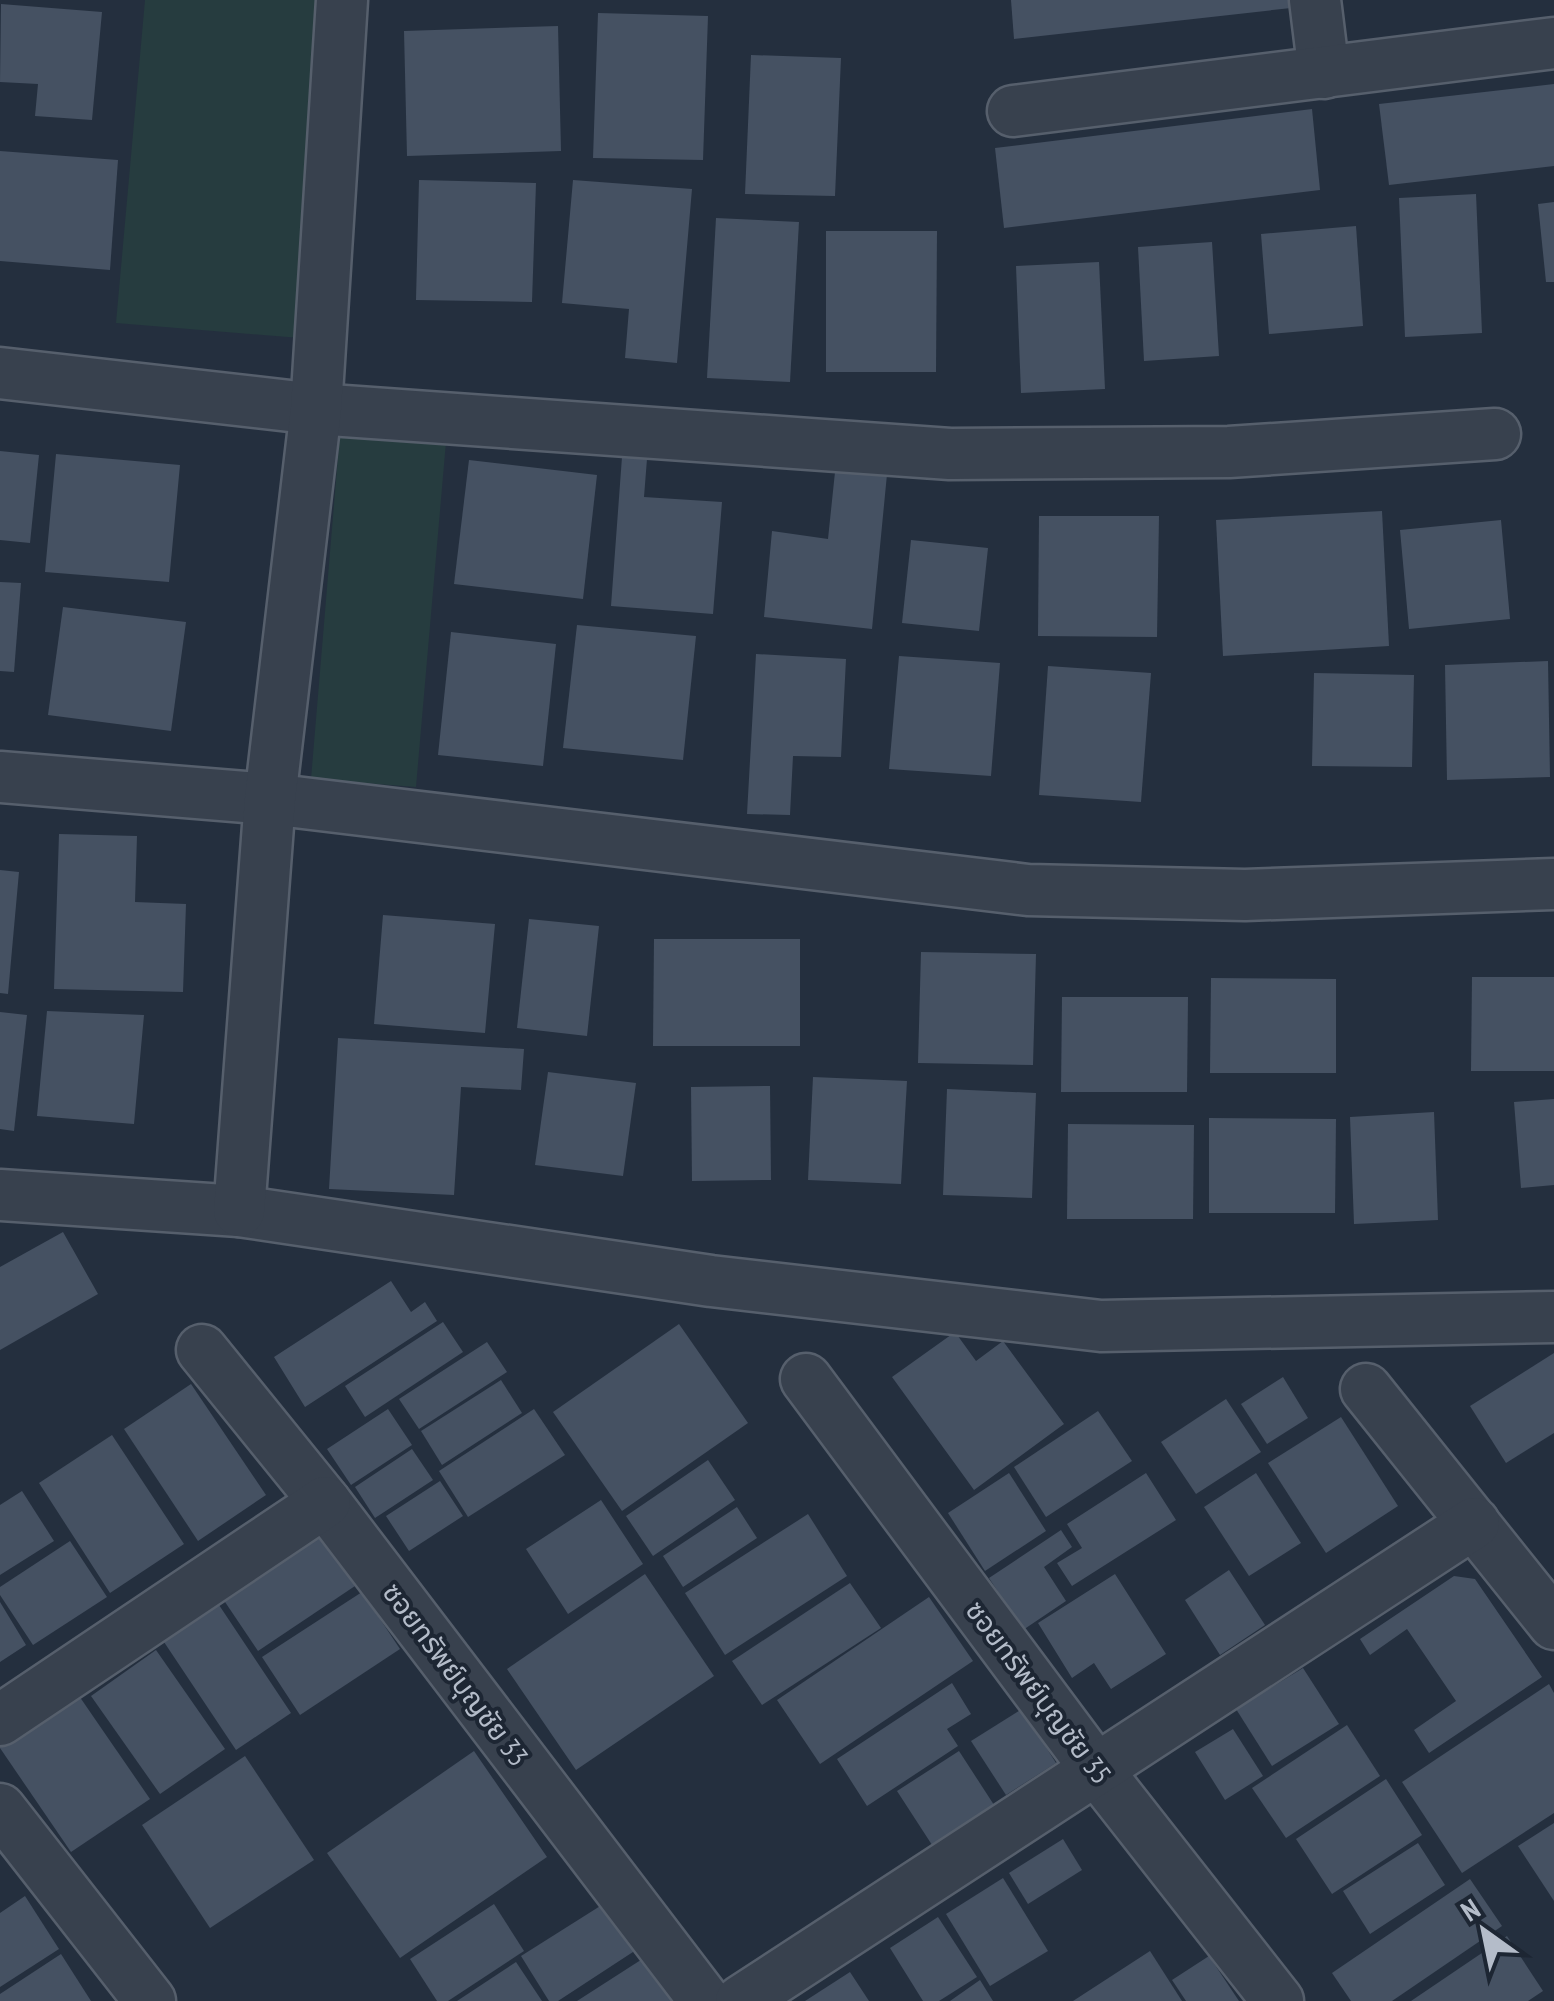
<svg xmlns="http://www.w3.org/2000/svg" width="1554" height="2001" font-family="'PT Sans Narrow','Noto Sans Thai',sans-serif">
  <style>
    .green { fill: #263c3f }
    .building { fill: #455162 }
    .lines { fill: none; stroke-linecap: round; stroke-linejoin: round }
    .minor-casing { stroke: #565f6c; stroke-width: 55 }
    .minor { stroke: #38414e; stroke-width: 50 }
    .labels { text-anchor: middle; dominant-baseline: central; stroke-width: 8; stroke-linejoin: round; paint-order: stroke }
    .street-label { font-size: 28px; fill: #b4bcc9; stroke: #1d2633 }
  </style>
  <rect width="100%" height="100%" fill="#242f3e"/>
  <g class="green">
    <polygon points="145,0 330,0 300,338 116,323"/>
    <polygon points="340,433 446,442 416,787 311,779"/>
  </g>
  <g class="building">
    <polygon points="1011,0 1290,0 1291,8 1014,39"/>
    <polygon points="1,4 102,12 92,120 35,116 38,84 0,82"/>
    <polygon points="598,13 708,16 703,160 593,158"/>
    <polygon points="558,26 561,151 407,156 404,31"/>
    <polygon points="751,55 841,58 835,196 745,194"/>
    <polygon points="1554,84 1554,166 1389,185 1379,104"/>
    <polygon points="1312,109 1320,190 1004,228 995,148"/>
    <polygon points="0,151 118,160 110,270 0,261"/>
    <polygon points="419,180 536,183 532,302 416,300"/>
    <polygon points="573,180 692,189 677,363 625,358 629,309 562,303"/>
    <polygon points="1476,194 1482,333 1405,337 1399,198"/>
    <polygon points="1554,202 1554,282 1546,282 1538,204"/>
    <polygon points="716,218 799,222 790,382 707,378"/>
    <polygon points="1356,226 1363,326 1269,334 1261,234"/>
    <polygon points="826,231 937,231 936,372 826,372"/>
    <polygon points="1212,242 1219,356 1144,361 1138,247"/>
    <polygon points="1099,262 1105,389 1021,393 1016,266"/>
    <polygon points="0,451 39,455 30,543 0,540"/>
    <polygon points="56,454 180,465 169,582 45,572"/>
    <polygon points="622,457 647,459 644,497 722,502 713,614 611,606"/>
    <polygon points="469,460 597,475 583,599 454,584"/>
    <polygon points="888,464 872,629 764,617 772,531 828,539 835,472"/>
    <polygon points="1382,511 1389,646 1223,656 1216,520"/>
    <polygon points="1039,516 1159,516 1157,637 1038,636"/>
    <polygon points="1501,520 1510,619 1409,629 1400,530"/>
    <polygon points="911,540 988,548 979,631 902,623"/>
    <polygon points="0,582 21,583 14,672 0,671"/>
    <polygon points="63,607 186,622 171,731 48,715"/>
    <polygon points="577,625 696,636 683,760 563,748"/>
    <polygon points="451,632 556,644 543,766 438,755"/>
    <polygon points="756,654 846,659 841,757 793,756 790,815 747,814"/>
    <polygon points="899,656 1000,663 991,776 889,769"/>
    <polygon points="1548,661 1550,777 1447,780 1445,665"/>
    <polygon points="1048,666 1151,673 1141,802 1039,795"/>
    <polygon points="1314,673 1414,675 1412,767 1312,766"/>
    <polygon points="59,834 137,836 135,902 186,904 183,992 54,989"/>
    <polygon points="0,870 19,872 8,994 0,993"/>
    <polygon points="383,915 495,924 485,1033 374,1024"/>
    <polygon points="529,919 599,926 587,1036 517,1028"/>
    <polygon points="654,939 800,939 800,1046 653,1046"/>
    <polygon points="921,952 1036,954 1033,1065 918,1063"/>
    <polygon points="1472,977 1554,977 1554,1071 1471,1071"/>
    <polygon points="1211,978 1336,979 1336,1073 1210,1073"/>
    <polygon points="1062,997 1188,997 1187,1092 1061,1092"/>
    <polygon points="47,1011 144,1015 134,1124 37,1116"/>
    <polygon points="0,1012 27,1015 14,1131 0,1129"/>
    <polygon points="338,1038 524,1049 521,1090 461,1087 454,1195 329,1189"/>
    <polygon points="548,1072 636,1083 623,1176 535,1165"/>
    <polygon points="813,1077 907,1081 901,1184 808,1180"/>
    <polygon points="770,1086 771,1180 692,1181 691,1087"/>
    <polygon points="947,1089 1036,1093 1032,1198 943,1195"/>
    <polygon points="1554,1099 1554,1185 1521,1188 1514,1102"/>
    <polygon points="1434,1112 1438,1220 1354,1224 1350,1117"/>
    <polygon points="1209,1118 1336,1119 1335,1213 1209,1213"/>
    <polygon points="1068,1124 1194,1125 1193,1219 1067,1219"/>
    <polygon points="63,1232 98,1294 0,1350 0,1267"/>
    <polygon points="391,1281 411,1312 425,1302 437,1321 305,1407 274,1357"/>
    <polygon points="443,1322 463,1352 365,1417 345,1386"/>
    <polygon points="679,1324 748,1423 622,1511 553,1412"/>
    <polygon points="955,1332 976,1361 1003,1341 1064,1424 974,1490 892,1377"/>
    <polygon points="487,1342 507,1372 419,1429 399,1399"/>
    <polygon points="1554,1353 1554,1433 1506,1463 1470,1406"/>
    <polygon points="1283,1377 1308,1418 1267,1444 1241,1404"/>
    <polygon points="501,1380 522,1413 442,1465 421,1431"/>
    <polygon points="191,1384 266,1495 198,1541 124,1429"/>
    <polygon points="1226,1399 1261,1452 1196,1494 1161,1442"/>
    <polygon points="388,1409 412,1445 351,1485 327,1449"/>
    <polygon points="534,1409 565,1455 468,1517 439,1471"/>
    <polygon points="1098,1411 1132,1461 1046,1517 1014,1467"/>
    <polygon points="1341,1417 1398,1506 1326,1553 1268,1463"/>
    <polygon points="112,1435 184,1544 110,1593 39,1483"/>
    <polygon points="412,1449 433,1480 375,1518 355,1487"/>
    <polygon points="708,1460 735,1500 653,1556 626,1516"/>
    <polygon points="1009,1473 1046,1531 985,1571 948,1513"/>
    <polygon points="1146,1473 1176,1520 1072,1586 1057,1563 1082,1548 1067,1524"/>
    <polygon points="1256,1473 1301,1543 1249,1576 1204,1507"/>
    <polygon points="440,1481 463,1516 409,1551 386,1516"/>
    <polygon points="22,1491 54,1541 0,1575 0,1505"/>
    <polygon points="601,1500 643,1564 568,1614 526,1549"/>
    <polygon points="737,1507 757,1538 683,1587 663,1556"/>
    <polygon points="808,1514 847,1576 725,1655 685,1593"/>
    <polygon points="1061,1530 1072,1547 1044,1567 1066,1601 1023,1630 989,1578"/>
    <polygon points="319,1531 355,1586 258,1651 221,1596"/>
    <polygon points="70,1541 107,1597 33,1645 0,1595 0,1587"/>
    <polygon points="1229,1570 1265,1625 1220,1655 1185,1600"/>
    <polygon points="645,1574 714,1676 576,1770 507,1669"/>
    <polygon points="1115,1574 1166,1654 1111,1689 1094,1663 1072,1678 1038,1623"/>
    <polygon points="1454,1576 1475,1579 1542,1677 1429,1753 1414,1730 1456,1701 1407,1629 1370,1655 1360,1639"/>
    <polygon points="850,1583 881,1628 762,1705 732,1661"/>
    <polygon points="362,1592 400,1649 300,1715 262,1657"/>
    <polygon points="929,1597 973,1661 820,1764 777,1700"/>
    <polygon points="0,1602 26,1645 0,1662"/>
    <polygon points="217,1602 291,1713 236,1750 162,1639"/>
    <polygon points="156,1650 225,1749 160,1794 91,1696"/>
    <polygon points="1303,1668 1339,1724 1272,1766 1236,1709"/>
    <polygon points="952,1683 971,1714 947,1729 958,1746 867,1806 837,1759"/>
    <polygon points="1549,1684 1554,1693 1554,1813 1462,1873 1402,1782"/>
    <polygon points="75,1690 150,1799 71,1852 0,1748 0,1742"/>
    <polygon points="1022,1709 1056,1763 1006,1795 971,1741"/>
    <polygon points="1347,1725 1380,1776 1286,1838 1252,1788"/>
    <polygon points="1233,1729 1263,1776 1225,1800 1195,1752"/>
    <polygon points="474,1751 547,1857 400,1958 327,1853"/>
    <polygon points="959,1751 996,1808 934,1848 897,1791"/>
    <polygon points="245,1756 314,1860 210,1928 142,1825"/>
    <polygon points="1386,1779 1422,1835 1332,1894 1296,1839"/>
    <polygon points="1554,1823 1554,1901 1518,1846"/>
    <polygon points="1063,1839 1082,1870 1028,1904 1009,1873"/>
    <polygon points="1418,1843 1445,1885 1370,1934 1343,1891"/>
    <polygon points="1003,1878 1048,1951 990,1986 946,1914"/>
    <polygon points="1470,1879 1502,1926 1392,2001 1351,2001 1332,1973"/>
    <polygon points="25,1896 59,1949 0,1987 0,1913"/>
    <polygon points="605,1903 636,1950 558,2001 549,2001 521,1956"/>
    <polygon points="494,1904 524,1951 448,2001 437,2001 410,1959"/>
    <polygon points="938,1917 977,1977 939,2001 923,2001 890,1948"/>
    <polygon points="1507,1936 1543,1991 1528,2001 1411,2001"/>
    <polygon points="1150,1951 1182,2001 1073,2001"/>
    <polygon points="61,1954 91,2001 0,2001 0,1994"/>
    <polygon points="647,1956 677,2001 577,2001"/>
    <polygon points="1209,1956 1239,2001 1186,2001 1172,1980"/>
    <polygon points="516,1962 542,2001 457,2001"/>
    <polygon points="850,1972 869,2001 805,2001"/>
    <polygon points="980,1980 993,2001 950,2001"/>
  </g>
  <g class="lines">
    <defs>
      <g id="minor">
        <polyline points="1315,0 1324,73"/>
        <polyline points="1013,111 1554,43"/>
        <polyline points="0,373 316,409 950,454 1229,452 1495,434"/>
        <polyline points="0,777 270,799 1028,890 1245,895 1554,884"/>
        <polyline points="0,1195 239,1211 711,1281 1101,1326 1554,1317"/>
        <polyline points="239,1211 270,799 316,409 342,0"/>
        <polyline points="202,1350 325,1502 705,2001"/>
        <polyline points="806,1379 1096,1769 1278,2001"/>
        <polyline points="1366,1389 1554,1624"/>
        <polyline points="0,1720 325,1502"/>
        <polyline points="0,1809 150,2001"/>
        <polyline points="741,2001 1474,1523"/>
      </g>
    </defs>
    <use href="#minor" class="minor-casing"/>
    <use href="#minor" class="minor"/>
  </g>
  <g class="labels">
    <g class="street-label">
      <text transform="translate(456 1674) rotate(53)">ซอยทรัพย์บุญชัย 33</text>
      <text transform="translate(1039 1692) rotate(53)">ซอยทรัพย์บุญชัย 35</text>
    </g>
  </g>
  <g transform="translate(1484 1931) rotate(327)" stroke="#1d2633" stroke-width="8" paint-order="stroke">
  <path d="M0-8L18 38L0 25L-18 38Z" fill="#b4bcc9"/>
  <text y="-15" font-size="28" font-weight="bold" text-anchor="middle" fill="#b4bcc9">N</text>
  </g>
</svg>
